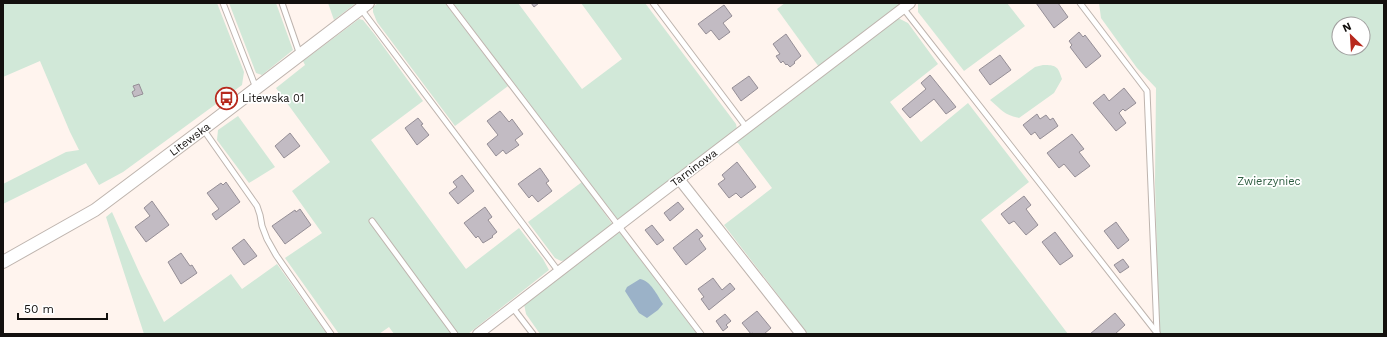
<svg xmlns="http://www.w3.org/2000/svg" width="1387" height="337" font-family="'Work Sans',sans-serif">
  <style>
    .green { fill: #d1e8d8; fill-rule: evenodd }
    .water { fill: #9bb2c8 }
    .building { fill: #c2bbc3; stroke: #958e96 }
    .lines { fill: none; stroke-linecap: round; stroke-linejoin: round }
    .service-casing { stroke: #beb4ae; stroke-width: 7 }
    .minor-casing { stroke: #beb4ae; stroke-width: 12 }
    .tertiary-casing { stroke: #beb4ae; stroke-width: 14 }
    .service { stroke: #fff; stroke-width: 5 }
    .minor { stroke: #fff; stroke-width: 10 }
    .tertiary { stroke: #fff; stroke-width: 12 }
    .labels { text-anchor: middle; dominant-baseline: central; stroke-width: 3.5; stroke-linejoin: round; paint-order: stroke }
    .poi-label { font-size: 11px; fill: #13100e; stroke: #fff; text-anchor: start }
    .street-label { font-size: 11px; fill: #13100e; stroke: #fff }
    .park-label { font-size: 11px; fill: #2d5c40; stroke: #fff }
  </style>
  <rect width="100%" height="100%" fill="#fff4ee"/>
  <g class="green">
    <polygon points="3,3 217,3 244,72 242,85 123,172 99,185 86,163 3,204 3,184 66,152 79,150 70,132 40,61 3,77"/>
    <polygon points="229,3 276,3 293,50 262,75 256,73"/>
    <polygon points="328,3 356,3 334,20"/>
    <polygon points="378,3 445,3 508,86 455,126 377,22 373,12 373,7"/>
    <polygon points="453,3 518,3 582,89 622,59 581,3 645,3 736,124 737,129 671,179 670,181 619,221"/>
    <polygon points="785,3 903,3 819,67 777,9"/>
    <polygon points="918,3 1007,3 1025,26 964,71 918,12"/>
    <path d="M1099,3H1384V334H1159L1155,182L1156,88L1137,68L1101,18ZM1339,24H1363V48H1339Z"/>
    <polygon points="898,18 908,23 938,64 890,102 921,142 968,103 1029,182 981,220 1068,334 808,334 724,225 772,188 738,143 734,143 791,101"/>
    <polygon points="359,19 363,20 375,35 423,101 371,140 466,269 519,228 543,259 549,270 468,334 394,334 389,327 379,334 339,334 285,258 322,233 292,191 330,162 276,88 305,65 303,61"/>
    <path d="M1043,65C1056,65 1058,66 1062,79L1054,93L1019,118C1004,115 1002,110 990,100L1035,67Z"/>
    <polygon points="238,116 275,167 249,183 217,140 218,130"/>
    <polygon points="582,182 613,225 567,260 561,261 555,258 528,222"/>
    <polygon points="112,212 140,274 164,322 231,274 242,289 277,264 327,334 144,334 106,217"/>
    <polygon points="615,233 620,233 697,334 540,334 526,314 524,304"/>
  </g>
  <path class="water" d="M640,279C651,281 657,295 663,304L658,310L647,318L639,313L625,291L627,287Z"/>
  <g class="building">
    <polygon points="531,3 539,3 534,7"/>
    <polygon points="1036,3 1058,3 1068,17 1054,28"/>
    <polygon points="724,5 732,16 723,23 730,32 719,40 711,30 706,34 698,24"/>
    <polygon points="1079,32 1083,37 1085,35 1101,56 1086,68 1070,47 1072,45 1069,41"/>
    <polygon points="786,34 801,56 794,62 795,63 790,67 787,64 786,65 783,61 781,63 776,56 780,54 773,44"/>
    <polygon points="1000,55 1011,70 990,85 979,70"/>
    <polygon points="930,75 956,107 946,114 934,99 910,118 902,109 926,89 921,83"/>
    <polygon points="749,76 758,88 741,101 732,88"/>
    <polygon points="139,84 143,94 134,97 132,92 135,90 133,86"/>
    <polygon points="1124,88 1136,103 1125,111 1123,109 1119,113 1126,123 1116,131 1093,103 1104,94 1109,101"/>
    <polygon points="500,111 509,122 512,119 523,134 515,140 519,145 506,154 503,150 496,156 487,144 498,135 487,121"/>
    <polygon points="1037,114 1040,119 1046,115 1050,120 1053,118 1058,126 1040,139 1035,132 1031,135 1023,125"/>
    <polygon points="418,118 423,124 421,125 429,135 417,145 405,128"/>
    <polygon points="290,133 300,146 284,158 275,146"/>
    <polygon points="1072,134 1084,149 1079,152 1090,166 1075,177 1064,164 1059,168 1047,153"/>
    <polygon points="737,162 756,187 741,198 736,193 729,198 718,184 725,179 722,175"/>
    <polygon points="540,168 549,181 546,183 552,191 538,202 532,195 529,198 518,184"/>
    <polygon points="462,175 474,191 458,204 449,193 457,187 453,182"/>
    <polygon points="226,182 240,202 216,220 212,214 219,209 207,193 221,183 223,185"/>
    <polygon points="1024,196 1031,205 1026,209 1038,225 1026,235 1014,221 1009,224 1001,214"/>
    <polygon points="152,201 169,225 146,242 135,227 150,216 144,208"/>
    <polygon points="678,202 684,209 670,221 664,213"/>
    <polygon points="485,207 492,217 488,220 497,232 492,236 493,237 483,243 478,236 476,238 464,223"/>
    <polygon points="300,209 311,225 285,244 272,226 295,210 296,212"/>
    <polygon points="1116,222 1129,240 1118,249 1104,231"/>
    <polygon points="652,225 664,240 657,245 645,230"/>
    <polygon points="697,229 703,236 699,239 706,249 686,265 673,248"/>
    <polygon points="1055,232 1073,256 1060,265 1042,242"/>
    <polygon points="244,239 257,256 244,265 232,248"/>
    <polygon points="181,253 190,266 192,265 197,273 181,284 168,262"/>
    <polygon points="1123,259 1129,267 1120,273 1114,265"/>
    <polygon points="713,278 722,290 730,283 735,289 709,310 701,299 704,297 698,289"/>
    <polygon points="757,311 771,328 764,334 754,334 753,333 751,334 742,323"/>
    <polygon points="1115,313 1125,325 1115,334 1090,334"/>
    <polygon points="725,314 731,321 726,325 728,327 723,331 716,321"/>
  </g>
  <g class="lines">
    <defs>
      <g id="service">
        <polyline points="223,3 256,88"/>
        <polyline points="282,3 300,55"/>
        <polyline points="449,3 701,334"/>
        <polyline points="653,3 747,128"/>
        <polyline points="1080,3 1147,91 1157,333"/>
        <polyline points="903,8 1157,333"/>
        <polyline points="361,9 559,272"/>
        <polyline points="203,129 257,206 260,215 262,226 267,239 276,255 331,334"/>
        <polyline points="372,221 455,334"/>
        <polyline points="513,308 533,334"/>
      </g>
      <g id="minor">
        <polyline points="679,179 801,334"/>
        <polyline points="478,334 657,196 910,3"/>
      </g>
      <g id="tertiary">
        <path id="s1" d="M3,262L95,210L203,129L368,3"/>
      </g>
    </defs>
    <use href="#service" class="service-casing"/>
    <use href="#minor" class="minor-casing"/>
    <use href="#tertiary" class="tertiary-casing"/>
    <use href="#service" class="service"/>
    <use href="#minor" class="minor"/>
    <use href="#tertiary" class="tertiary"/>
  </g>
  <defs>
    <symbol id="bus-ring" viewBox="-11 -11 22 22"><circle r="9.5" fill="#fff" stroke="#b7291d" stroke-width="1.5"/><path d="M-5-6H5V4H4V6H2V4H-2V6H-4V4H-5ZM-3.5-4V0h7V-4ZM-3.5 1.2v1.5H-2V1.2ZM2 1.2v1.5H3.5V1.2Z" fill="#b7291d"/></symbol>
  </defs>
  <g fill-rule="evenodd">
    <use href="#bus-ring" x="214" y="86" width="25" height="25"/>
  </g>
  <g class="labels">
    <g class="poi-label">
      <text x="242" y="98">Litewska 01</text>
    </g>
    <g class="street-label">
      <text stroke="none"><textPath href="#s1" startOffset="224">Litewska</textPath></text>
      <text transform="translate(694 168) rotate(-37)">Tarninowa</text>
    </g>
    <g class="park-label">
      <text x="1269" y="181">Zwierzyniec</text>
    </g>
  </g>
  <rect width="1387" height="337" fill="none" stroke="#13100e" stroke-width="8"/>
  <g transform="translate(1351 36) rotate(335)"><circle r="19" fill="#ffffff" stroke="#a19f9f"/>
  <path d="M0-3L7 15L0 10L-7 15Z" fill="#b7291d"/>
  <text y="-6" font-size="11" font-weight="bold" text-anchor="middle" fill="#13100e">N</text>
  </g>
  <path d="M18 313v6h89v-6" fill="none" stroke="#13100e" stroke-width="2"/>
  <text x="24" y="313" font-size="12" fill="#13100e" stroke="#ffffff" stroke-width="3" paint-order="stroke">50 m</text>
</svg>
